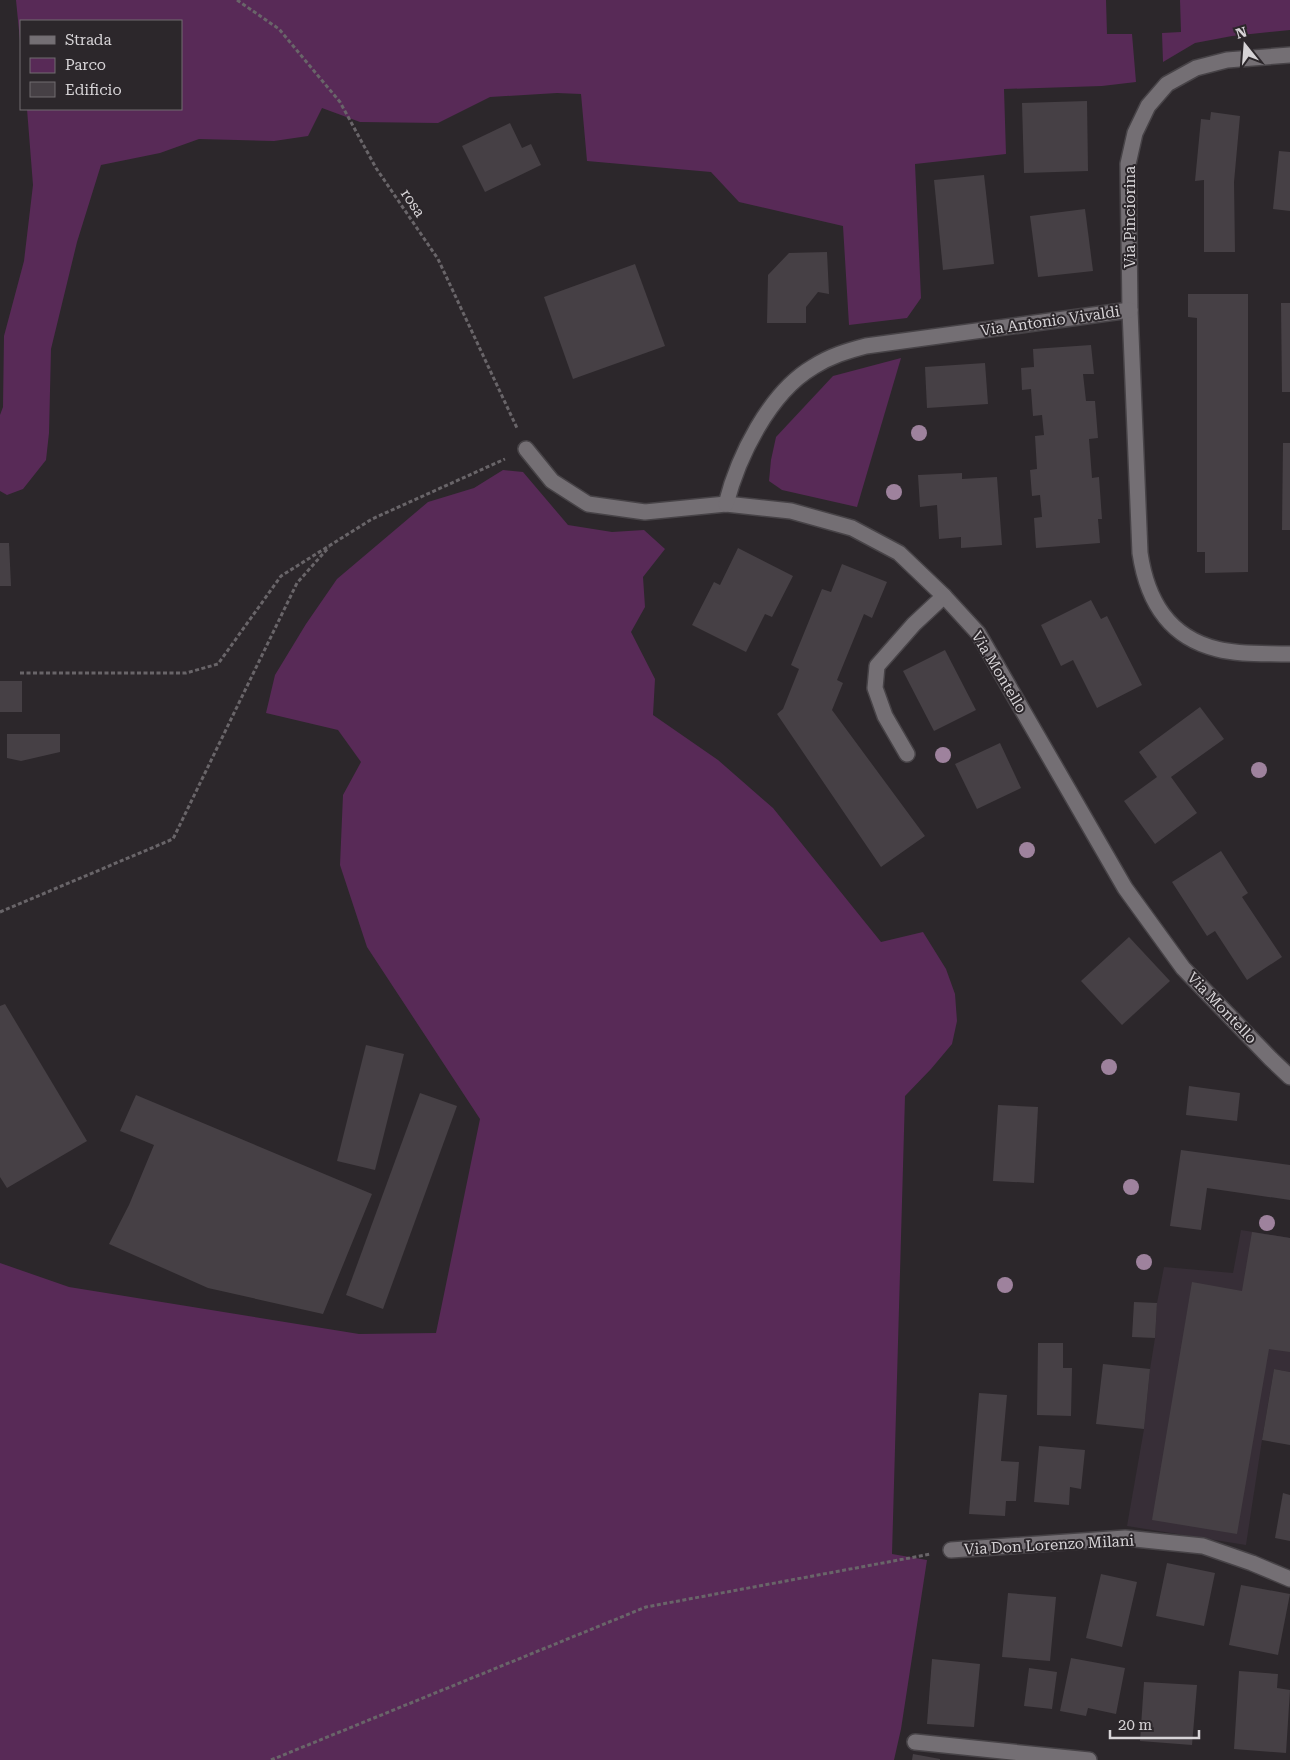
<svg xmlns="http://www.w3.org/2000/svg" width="1290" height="1760" font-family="'Roboto Serif',serif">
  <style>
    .built { fill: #372e37 }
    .green { fill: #582a57 }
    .building { fill: #464045 }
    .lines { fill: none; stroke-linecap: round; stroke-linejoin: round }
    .minor-casing { stroke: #474347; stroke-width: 18 }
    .path { stroke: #696569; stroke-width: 3; stroke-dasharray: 4 2.5; stroke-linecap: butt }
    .minor { stroke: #746f74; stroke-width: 15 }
    .tree { fill: #9e829d }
    .labels { text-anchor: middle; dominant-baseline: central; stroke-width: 4; stroke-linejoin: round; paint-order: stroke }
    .street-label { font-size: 15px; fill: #d7d4d7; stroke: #2c272b }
  </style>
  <rect width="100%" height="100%" fill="#2c272b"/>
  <polygon class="built" points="1241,1230 1290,1238 1290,1372 1274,1369 1262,1440 1246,1545 1127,1526 1144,1429 1150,1369 1155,1338 1157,1303 1164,1267 1233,1273"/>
  <g class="green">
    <polygon points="16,0 1106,0 1107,34 1132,34 1136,82 1102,86 1004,89 1006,154 915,164 921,298 907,318 849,325 843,226 739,202 711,172 587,161 581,94 557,93 490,97 438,123 360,122 322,108 308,136 274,141 199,139 160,153 101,165 77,242 51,349 49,433 46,460 23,489 7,495 0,491 0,415 3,407 4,336 24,261 33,185 27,109 181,109 181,21 21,21 21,51"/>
    <polygon points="1180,0 1290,0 1290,30 1232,36 1195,43 1163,62 1162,33 1181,32"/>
    <polygon points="901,358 857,507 782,490 769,481 771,460 776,437 833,376"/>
    <polygon points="503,470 523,472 568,525 612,532 644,530 665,549 643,577 645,607 631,632 655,679 653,715 718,760 773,808 881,942 923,932 946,969 955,994 957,1021 952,1044 931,1069 905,1096 892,1554 927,1560 901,1729 894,1760 0,1760 0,1263 69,1287 359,1334 436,1333 480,1119 367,947 340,865 343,795 361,762 338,730 266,713 275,675 306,624 337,579 428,502 474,488"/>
  </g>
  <g class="building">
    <polygon points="1087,101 1088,171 1024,173 1022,103"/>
    <polygon points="1211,112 1240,116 1234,182 1235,252 1204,252 1204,180 1195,181 1201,119 1210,120"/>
    <polygon points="510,123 522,148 531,144 541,165 485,192 462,146"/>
    <polygon points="1279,151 1290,152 1290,211 1273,209"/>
    <polygon points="984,175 994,264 943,270 934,180"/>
    <polygon points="1085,209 1093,271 1038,277 1030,216"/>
    <polygon points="827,252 829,294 818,292 806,307 806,323 767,323 768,275 789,253"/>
    <polygon points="635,264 665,346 573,379 544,297"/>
    <polygon points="1188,294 1248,294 1248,572 1205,573 1205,552 1197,552 1197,318 1188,317"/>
    <polygon points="1281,303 1290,303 1290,392 1282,392"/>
    <polygon points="1091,345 1094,374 1083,374 1086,401 1095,401 1098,438 1089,439 1092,478 1099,477 1102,519 1098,519 1100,543 1036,548 1034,518 1042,517 1040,495 1032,496 1030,470 1037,469 1035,436 1044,435 1042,415 1033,416 1031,389 1022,390 1021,368 1034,367 1033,349"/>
    <polygon points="985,363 988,404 927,408 925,367"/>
    <polygon points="1283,443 1290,443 1290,530 1282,530"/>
    <polygon points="962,473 962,479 997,477 1002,545 961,548 961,537 939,539 937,505 920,507 918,475"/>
    <polygon points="0,543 9,543 11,586 0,586"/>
    <polygon points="738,548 793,576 772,617 765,614 746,652 692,625 714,582 720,585"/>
    <polygon points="842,564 887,582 872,618 864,614 837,680 843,683 832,710 925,836 881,867 777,714 783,709 799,669 791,665 822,589 831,592"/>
    <polygon points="1091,600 1101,619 1107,616 1142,685 1097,708 1073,660 1061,666 1041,625"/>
    <polygon points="945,650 976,710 934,731 903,671"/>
    <rect x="0" y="681" width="22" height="31"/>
    <polygon points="1200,707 1224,739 1171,777 1197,813 1155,844 1124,801 1157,777 1139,752"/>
    <polygon points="7,734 60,734 60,752 21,761 7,758"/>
    <polygon points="1000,743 1021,788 977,809 955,764"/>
    <polygon points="1221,851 1248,893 1242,897 1282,957 1247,980 1215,931 1207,936 1172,882"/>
    <polygon points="1129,937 1170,981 1122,1025 1081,981"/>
    <polygon points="5,1004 87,1141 7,1188 0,1177 0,1006"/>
    <polygon points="366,1045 404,1054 375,1170 337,1161"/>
    <polygon points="1189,1086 1240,1093 1237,1121 1186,1115"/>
    <polygon points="420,1093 457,1106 383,1309 346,1295"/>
    <polygon points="136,1095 372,1194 323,1314 208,1288 109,1244 129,1205 154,1145 120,1131"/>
    <polygon points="998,1105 1038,1107 1034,1183 993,1181"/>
    <polygon points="1181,1150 1290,1165 1290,1200 1207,1188 1201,1230 1170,1226"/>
    <polygon points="1252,1232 1290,1238 1290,1352 1269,1349 1237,1534 1152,1520 1192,1282 1242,1291"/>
    <polygon points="1134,1302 1157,1303 1155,1338 1132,1337"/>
    <polygon points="1038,1343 1063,1343 1063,1368 1072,1368 1071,1416 1037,1415"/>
    <polygon points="1103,1364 1150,1369 1144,1429 1096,1424"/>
    <polygon points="1274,1369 1290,1372 1290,1445 1262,1440"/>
    <polygon points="979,1393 1007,1395 1001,1461 1019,1462 1016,1501 1006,1501 1005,1516 969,1514"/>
    <polygon points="1039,1446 1085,1450 1081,1489 1070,1487 1069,1505 1034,1502"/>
    <polygon points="1283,1493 1290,1495 1290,1541 1275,1538"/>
    <polygon points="1167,1563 1215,1573 1204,1626 1156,1616"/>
    <polygon points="1101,1574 1137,1582 1122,1647 1086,1638"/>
    <polygon points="1241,1585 1290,1594 1278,1655 1229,1645"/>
    <polygon points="1008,1593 1056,1597 1050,1661 1002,1657"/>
    <polygon points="1071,1658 1125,1668 1116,1714 1088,1708 1086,1716 1060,1711"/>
    <polygon points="932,1659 980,1664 974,1727 927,1724"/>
    <polygon points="1029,1668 1057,1672 1052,1709 1024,1706"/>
    <polygon points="1239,1671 1278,1674 1277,1688 1290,1690 1286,1753 1234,1749"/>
    <polygon points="1144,1682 1197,1685 1192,1745 1140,1741"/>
    <polygon points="913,1754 940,1759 940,1760 912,1760"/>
  </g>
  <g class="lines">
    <defs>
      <g id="minor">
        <path d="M1290,55L1227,60L1196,68L1167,84L1148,106L1135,133L1128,164L1130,310L1140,553C1147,600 1168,637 1217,649C1240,655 1266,653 1290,654"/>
        <polyline points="526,449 552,481 588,504 645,512 726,504 791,511 852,528 899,553 944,596 978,633 1125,888 1183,968 1271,1059 1290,1077"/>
        <path d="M726,504C738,457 769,393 813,367C830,356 847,351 866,346L1130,310"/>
        <polyline points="907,754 885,716 875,688 877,666 914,624 944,596"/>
        <polyline points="951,1550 1125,1538 1203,1546 1252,1563 1290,1579"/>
        <polyline points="915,1742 1089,1760"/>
      </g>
    </defs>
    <use href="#minor" class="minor-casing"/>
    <g class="path">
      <polyline points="237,0 279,29 340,102 376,168 438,259 517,428"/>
      <polyline points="20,673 186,673 218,664 281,576 372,519 505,459"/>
      <polyline points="0,912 173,839 297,583 329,547"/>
      <polyline points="271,1760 646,1607 931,1554"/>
    </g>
    <use href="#minor" class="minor"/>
  </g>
  <g class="tree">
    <circle cx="919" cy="433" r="8"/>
    <circle cx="894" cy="492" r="8"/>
    <circle cx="943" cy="755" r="8"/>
    <circle cx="1259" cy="770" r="8"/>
    <circle cx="1027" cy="850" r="8"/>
    <circle cx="1109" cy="1067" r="8"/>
    <circle cx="1131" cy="1187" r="8"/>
    <circle cx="1267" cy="1223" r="8"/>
    <circle cx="1144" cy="1262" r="8"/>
    <circle cx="1005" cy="1285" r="8"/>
  </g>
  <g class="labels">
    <g class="street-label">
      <text transform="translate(413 203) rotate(56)">rosa</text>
      <text transform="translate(1130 217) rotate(-90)">Via Pinciorina</text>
      <text transform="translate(1050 321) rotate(-8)">Via Antonio Vivaldi</text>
      <text transform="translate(999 672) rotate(59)">Via Montello</text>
      <text transform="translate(1222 1008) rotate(46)">Via Montello</text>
      <text transform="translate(1049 1545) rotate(-3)">Via Don Lorenzo Milani</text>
    </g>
  </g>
  <rect x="20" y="20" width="162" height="90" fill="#2c272b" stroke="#706c70"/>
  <rect x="30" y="36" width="25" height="8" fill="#746f74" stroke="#706c70"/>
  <text x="65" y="45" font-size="15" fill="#d7d4d7">Strada</text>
  <rect x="30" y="58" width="25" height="15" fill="#582a57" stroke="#706c70"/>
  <text x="65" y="70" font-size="15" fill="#d7d4d7">Parco</text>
  <rect x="30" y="82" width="25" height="15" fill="#464045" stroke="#706c70"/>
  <text x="65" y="95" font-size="15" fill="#d7d4d7">Edificio</text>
  <g transform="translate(1245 45) rotate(343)" stroke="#2c272b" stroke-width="4" paint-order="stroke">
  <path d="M0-4L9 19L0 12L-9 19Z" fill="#d7d4d7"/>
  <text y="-8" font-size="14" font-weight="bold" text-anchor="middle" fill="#d7d4d7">N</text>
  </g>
  <path d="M1110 1730v8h89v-8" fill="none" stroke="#d7d4d7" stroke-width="2.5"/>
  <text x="1118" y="1730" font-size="15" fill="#d7d4d7" stroke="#2c272b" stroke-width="4" paint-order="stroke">20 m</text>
</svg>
